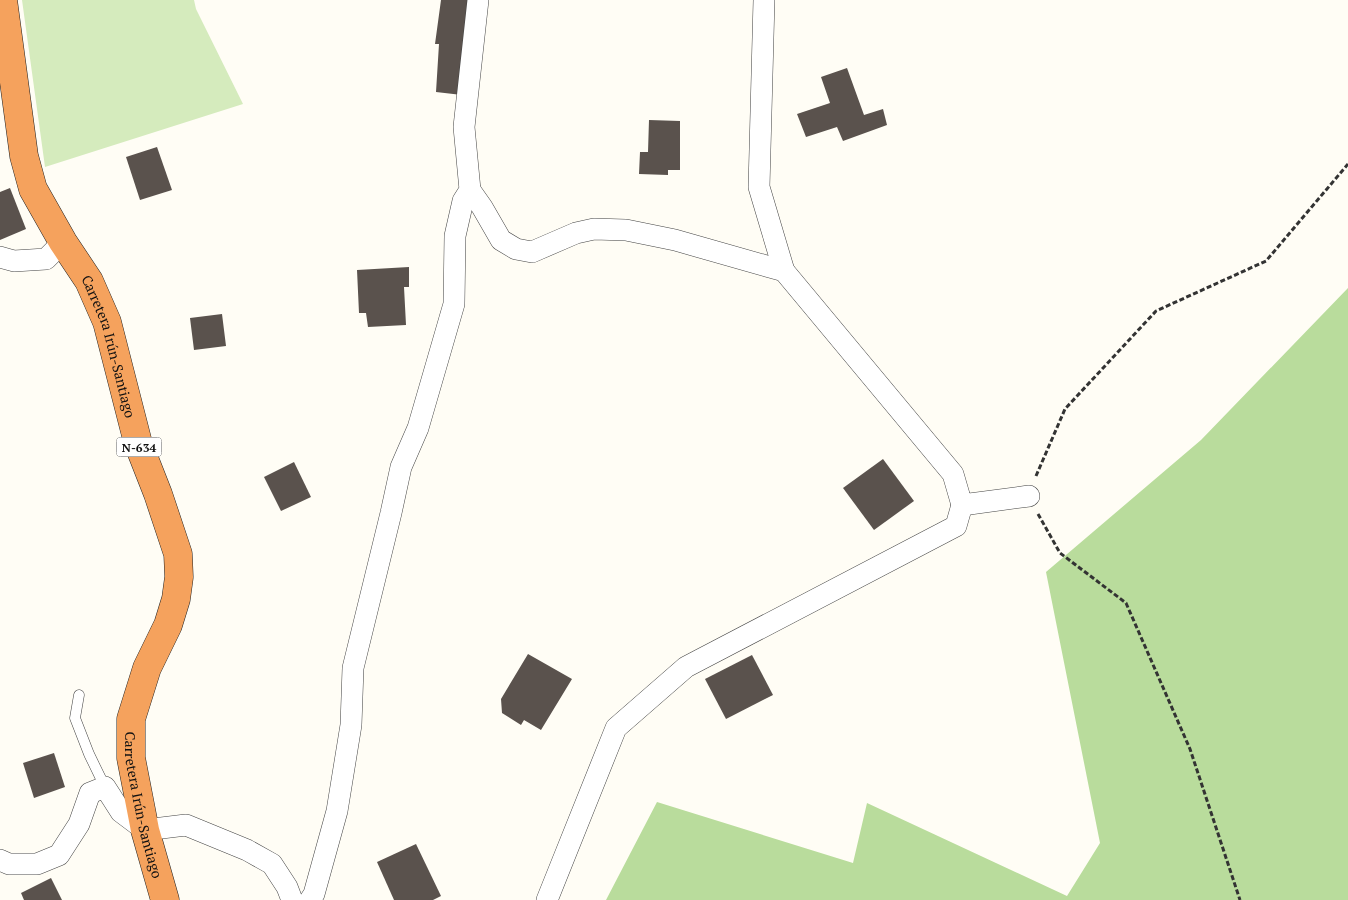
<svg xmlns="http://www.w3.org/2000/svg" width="1348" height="900" font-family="'PT Serif',serif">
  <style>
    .green { fill: #d5ebbd }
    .forest { fill: #b9dc9c }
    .building { fill: #5a524d }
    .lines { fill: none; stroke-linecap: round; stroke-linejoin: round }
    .lane-casing { stroke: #444; stroke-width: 11 }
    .street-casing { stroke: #444; stroke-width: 22 }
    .highway-casing { stroke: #222; stroke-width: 29 }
    .path { stroke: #333; stroke-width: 3; stroke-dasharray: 5 2.5; stroke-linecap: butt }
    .lane { stroke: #fff; stroke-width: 10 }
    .street { stroke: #fff; stroke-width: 21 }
    .highway { stroke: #f5a25d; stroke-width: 28 }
    .labels { text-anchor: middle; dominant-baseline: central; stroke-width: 5; stroke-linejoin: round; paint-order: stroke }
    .shield { fill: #fff; stroke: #585858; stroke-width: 1 }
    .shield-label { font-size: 12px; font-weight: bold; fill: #111 }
    .street-label { font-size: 14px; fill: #111; stroke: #fff }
  </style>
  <rect width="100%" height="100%" fill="#fffdf5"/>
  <polygon class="green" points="22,0 194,0 196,9 243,104 45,167"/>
  <polygon class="forest" points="1348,288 1348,900 606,900 657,802 853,863 867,803 1067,896 1100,843 1046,572 1201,440"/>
  <g class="building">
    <polygon points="441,0 472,0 462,95 436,92 439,44 435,44"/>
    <polygon points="847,68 864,115 883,109 887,125 843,141 837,127 806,137 797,114 830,103 821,77"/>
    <polygon points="649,120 680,121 680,170 668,170 668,175 639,174 640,152 648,152"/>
    <polygon points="157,147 172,190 140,200 126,157"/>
    <polygon points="10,188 26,229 0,240 0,192"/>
    <polygon points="409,267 409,287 404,287 406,325 368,327 366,313 359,313 357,270"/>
    <polygon points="222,314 226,346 194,350 190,318"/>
    <polygon points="883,459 914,501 874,530 843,488"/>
    <polygon points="294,462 311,497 281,511 264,477"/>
    <polygon points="528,654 572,679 541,730 524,720 521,725 502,713 501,699"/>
    <polygon points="752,655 773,695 726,719 705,679"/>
    <polygon points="54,753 65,787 34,798 23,763"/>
    <polygon points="416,844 441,896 433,900 394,900 377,862"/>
    <polygon points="51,878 62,900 24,900 21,893"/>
  </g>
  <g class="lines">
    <defs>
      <polyline id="lane" points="79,695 75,718 89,754 105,787"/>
      <g id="street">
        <polyline points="764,0 759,187 784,271"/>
        <polyline points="470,190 482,207 501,240 516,249 532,252 576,233 594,229 626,230 675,240 784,271 953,474 962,505 1029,496"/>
        <polyline points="0,257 14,261 46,259 63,242"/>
        <polyline points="0,860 9,864 37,864 59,855 79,824 90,793 105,787 121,812 145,830 186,825 247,850 272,864 287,887 292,900"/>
        <polyline points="310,900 314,894 337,811 351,725 353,668 391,513 401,467 418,428 454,304 455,236 463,201 470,190 464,127 478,0"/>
        <polyline points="547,900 616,728 686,667 956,526 962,505"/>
      </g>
      <g id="highway">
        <path id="s1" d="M3,0L24,156L33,189L63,242L89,281L107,322L138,443L158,494L178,554L179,577L176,599L168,625L147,668L131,719V758L145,830L165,900"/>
      </g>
    </defs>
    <use href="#lane" class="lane-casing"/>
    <use href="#street" class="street-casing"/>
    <use href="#highway" class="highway-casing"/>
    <g class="path">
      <polyline points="1036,476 1065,409 1156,311 1266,261 1348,164"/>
      <polyline points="1038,514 1060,553 1126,603 1190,749 1240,900"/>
    </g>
    <use href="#lane" class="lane"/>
    <use href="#street" class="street"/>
    <use href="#highway" class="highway"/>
  </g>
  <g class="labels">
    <rect class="shield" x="116.5" y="437.5" width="45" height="19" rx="4"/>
    <g class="shield-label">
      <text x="139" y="447">N-634</text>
    </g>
    <g class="street-label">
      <text stroke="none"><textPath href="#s1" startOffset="368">Carretera Irún-Santiago</textPath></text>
      <text stroke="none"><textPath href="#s1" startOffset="848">Carretera Irún-Santiago</textPath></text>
    </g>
  </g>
</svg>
